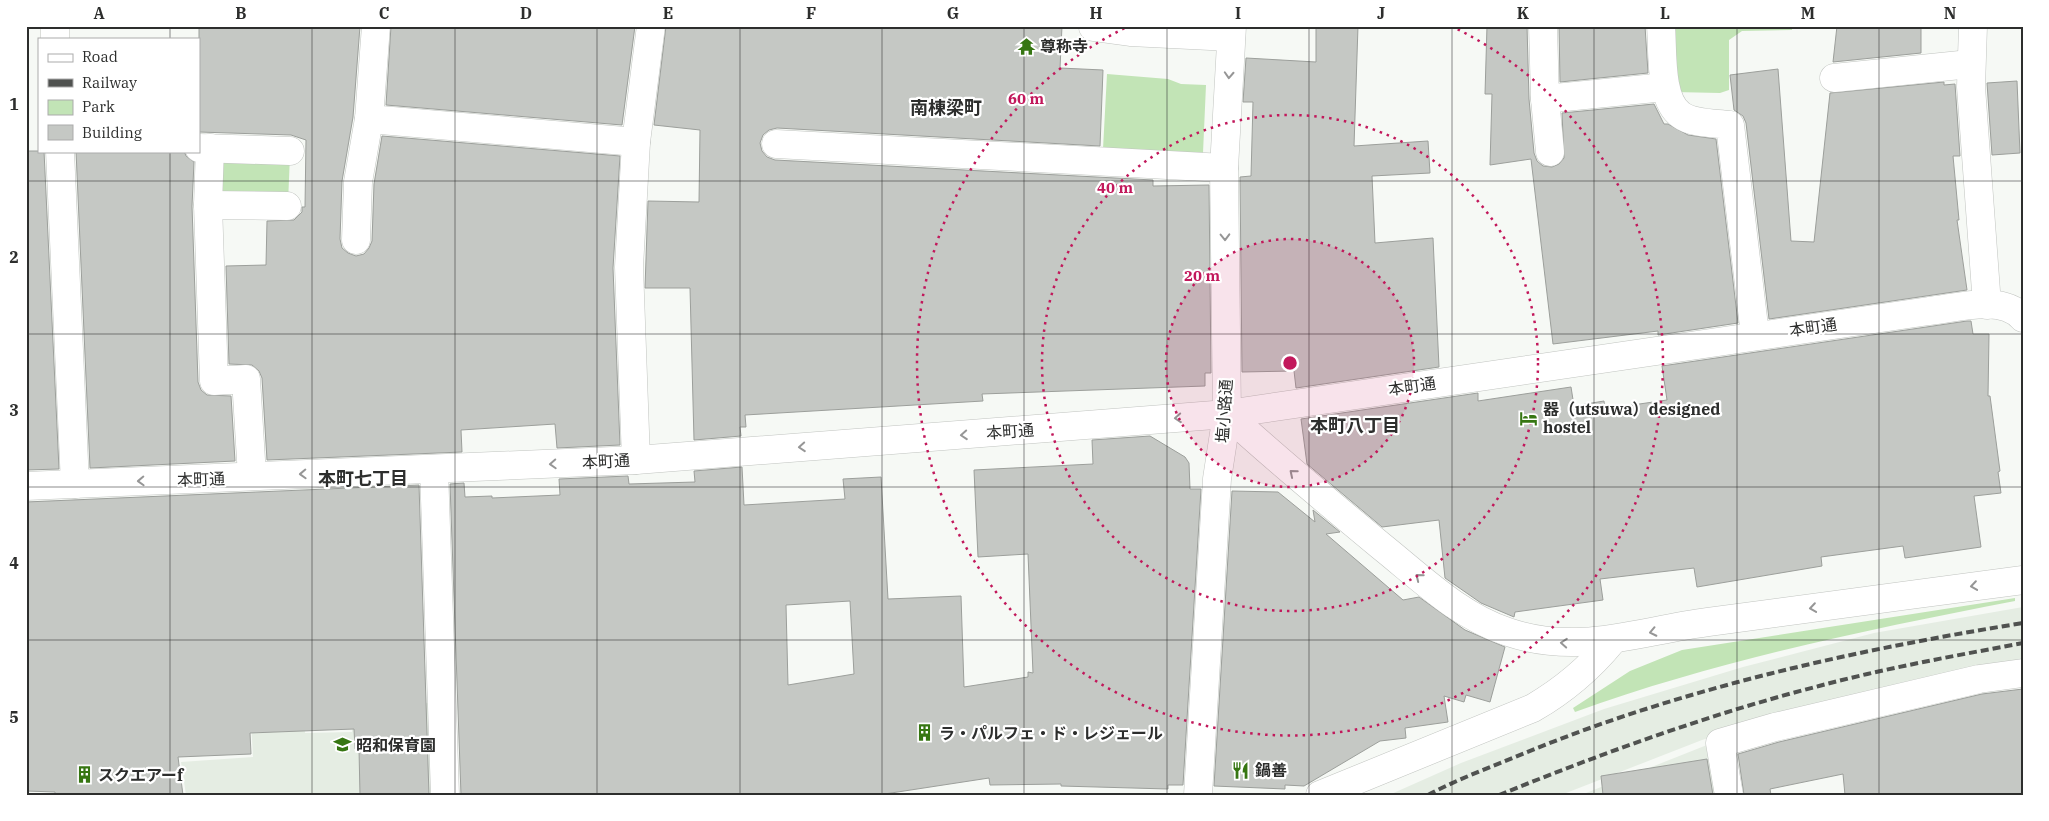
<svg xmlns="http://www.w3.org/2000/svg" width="2049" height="821" font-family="'IBM Plex Serif','Noto Sans JP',serif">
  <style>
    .built { fill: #e5ede3 }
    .green { fill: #c2e4b6 }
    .building { fill: #c5c8c4; stroke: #9c9f9b; fill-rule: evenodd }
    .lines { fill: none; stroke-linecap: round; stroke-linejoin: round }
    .minor-casing { stroke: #c1c4c0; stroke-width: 29 }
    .minor { stroke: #fff; stroke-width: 28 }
    .rail { stroke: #505250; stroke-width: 4; stroke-dasharray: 8 4; stroke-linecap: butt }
    .oneway { stroke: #969696 }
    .grid { fill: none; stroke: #2d2e2d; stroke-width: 1; stroke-opacity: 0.55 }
    .ring { fill: none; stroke: #c2185b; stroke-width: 2.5; stroke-dasharray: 2.5 5 }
    .labels { text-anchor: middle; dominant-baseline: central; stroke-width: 4.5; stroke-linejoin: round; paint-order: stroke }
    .poi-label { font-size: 16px; font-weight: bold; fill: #2d2e2d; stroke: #fff; text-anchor: start }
    .street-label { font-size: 16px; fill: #2d2e2d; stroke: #fff }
    .neighbourhood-label { font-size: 18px; font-weight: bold; fill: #2d2e2d; stroke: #fff }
    .centre { fill: #c2185b; stroke: #fff; stroke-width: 2.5 }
    .ring-label { font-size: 15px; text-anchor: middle; font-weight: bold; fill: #c2185b; stroke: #fff; stroke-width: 4.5; stroke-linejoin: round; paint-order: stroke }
    .neatline { fill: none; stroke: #2d2e2d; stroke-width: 2 }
    .grid-label { font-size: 16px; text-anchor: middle; font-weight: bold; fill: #2d2e2d }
  </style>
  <rect width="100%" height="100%" fill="#f6f9f5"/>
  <g class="built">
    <polygon points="2023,607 2023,660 1917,679 1821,703 1702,740 1561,795 1389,795 1461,763 1604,709 1743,667 1874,633"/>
    <polygon points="303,700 305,733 352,732 352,705 429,703 432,795 186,795 181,762 253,757 250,703"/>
    <polygon points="1712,743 1720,795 1581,795"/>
  </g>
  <g class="green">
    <polygon points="1670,26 1792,26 1792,30 1742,31 1729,40 1729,90 1720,93 1674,92"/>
    <polygon points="1107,74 1168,79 1181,84 1206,85 1203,153 1103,149"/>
    <polygon points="217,153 290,155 288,203 216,200"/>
    <path d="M2015,598V601C1866,630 1719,660 1575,712L1573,708L1630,671L1682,650Z"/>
  </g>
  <g class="building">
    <polygon points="199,26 360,26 353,117 342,181 340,239 342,248 348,253 356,256 364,254 369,248 372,241 374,184 382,136 620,156 613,268 620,445 557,448 555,424 461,430 462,452 267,460 262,378 259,371 252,365 229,364 226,266 266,265 267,221 294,220 302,212 302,207 305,207 306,140 291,135 199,132"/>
    <polygon points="391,26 635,26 622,125 386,105"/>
    <polygon points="666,26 1062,26 1060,68 1103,70 1100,146 777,128 769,130 763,135 760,143 762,151 767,157 775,160 1153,180 1153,186 1209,185 1211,373 1205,373 1205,386 982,394 983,401 745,415 746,427 740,427 741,436 694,440 690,288 645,288 648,201 699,202 700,130 654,125"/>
    <polygon points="1316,26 1358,26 1354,146 1428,141 1430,173 1372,176 1375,243 1433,238 1439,367 1296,388 1294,371 1242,372 1240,177 1251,176 1253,102 1243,102 1246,58 1316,62"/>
    <polygon points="1487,26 1527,26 1529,99 1534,153 1537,161 1543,166 1552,167 1559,164 1564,158 1562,113 1654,104 1664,124 1668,124 1688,135 1716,139 1738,323 1658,335 1658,331 1553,344 1531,159 1490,165 1492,94 1485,94"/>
    <polygon points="1559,26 1645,26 1648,73 1560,82"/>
    <polygon points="1837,26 1921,26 1921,53 1833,62"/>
    <polygon points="1778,69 1791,241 1814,242 1830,93 1944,82 1944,85 1955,84 1960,156 1953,156 1959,220 1957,220 1967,290 1769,319 1746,123 1743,116 1734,110 1730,75"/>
    <polygon points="2017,81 2020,153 1992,155 1987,83"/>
    <polygon points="26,151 44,151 59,469 26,470"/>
    <polygon points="76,151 184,151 186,156 194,162 192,206 198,382 201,390 207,395 231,396 235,461 90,468"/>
    <polygon points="1967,321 1971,321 1973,334 1989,334 1988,396 1990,396 2000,471 1998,472 2001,493 1974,496 1981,547 1905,558 1903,546 1821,557 1822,566 1697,587 1694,568 1600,579 1603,600 1515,612 1514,617 1481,603 1445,578 1439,520 1382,527 1307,464 1301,419 1478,393 1478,401 1571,387 1574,406 1604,401 1605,409 1667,400 1662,366"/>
    <path d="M1150,436L1185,457L1189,463L1190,489H1201L1183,785H1168V789L1061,786V784L990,785L989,778L878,795H461L450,484L464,483L465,497L492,496V498L560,495L559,479L628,476L629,484L695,482L694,471L742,467L744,505L845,499L843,479L881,477L888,599L961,596L964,687L1028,677V672L1033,673L1028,554L978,557L974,470L1093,464L1092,440ZM850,601L854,674L788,685L786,605Z"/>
    <polygon points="419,485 429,795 360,795 359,749 355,749 354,729 250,733 251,754 178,757 183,795 55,795 55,792 26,791 26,502"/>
    <polygon points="1232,491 1278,492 1315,522 1313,510 1340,532 1326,534 1403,600 1419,597 1465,630 1505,647 1490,702 1466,695 1464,702 1444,696 1448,722 1405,728 1406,738 1380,741 1304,786 1285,785 1285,789 1214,786"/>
    <polygon points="2023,689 2023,795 1845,795 1843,774 1770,789 1771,795 1744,795 1738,754 1779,742 1982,694"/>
    <polygon points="1707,759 1713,795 1603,795 1601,776"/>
  </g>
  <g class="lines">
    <defs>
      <g id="minor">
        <polyline points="376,26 369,119 636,142"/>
        <polyline points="1543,26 1545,99 1550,152"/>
        <path d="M1661,26C1663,51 1659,100 1681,115C1693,124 1715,123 1730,125L1755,335"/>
        <polyline points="1973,26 1971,87 1987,305"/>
        <polyline points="1093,27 1130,32 1231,37"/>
        <polyline points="55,39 55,26"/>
        <polyline points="1834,78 1970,64"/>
        <polyline points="1545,99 1665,87"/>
        <polyline points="776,144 1224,168"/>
        <polyline points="199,148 290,151"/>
        <polyline points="210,148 208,205 214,381 246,379 252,476"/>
        <polyline points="60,151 75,484"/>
        <polyline points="208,205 287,206"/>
        <polyline points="356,240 358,182 369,119"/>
        <path d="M1227,414C1277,460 1329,503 1381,546C1421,578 1459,616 1508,632C1579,656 1638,631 1708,622C1813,607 1918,594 2023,580"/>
        <polyline points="636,460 629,267 636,142 651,26"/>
        <polyline points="434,469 445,795"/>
        <path d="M26,486L636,460L1227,414L1929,311C1957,308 2002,294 2023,318"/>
        <polyline points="1198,795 1217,479 1227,414 1224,168 1232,26"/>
        <path d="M1320,795L1533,708C1564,690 1589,669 1612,641"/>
        <polyline points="1729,795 1720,743 1775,727 1979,679 2023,673"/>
      </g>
    </defs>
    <use href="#minor" class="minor-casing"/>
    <use href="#minor" class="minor"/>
    <g class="rail">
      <path d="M1428,795C1456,780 1486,769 1515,757C1678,689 1849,651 2023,623"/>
      <path d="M1499,795C1603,753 1710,714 1819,686C1886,668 1954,656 2023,643"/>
    </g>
  </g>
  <defs><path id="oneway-chevron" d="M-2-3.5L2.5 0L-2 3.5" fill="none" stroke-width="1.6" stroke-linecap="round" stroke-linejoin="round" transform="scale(1.25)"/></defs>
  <g class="oneway">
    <use href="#oneway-chevron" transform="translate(1229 75) rotate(93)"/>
    <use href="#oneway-chevron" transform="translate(1225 237) rotate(89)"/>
    <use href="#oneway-chevron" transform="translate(1178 418) rotate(176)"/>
    <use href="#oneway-chevron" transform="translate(964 435) rotate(176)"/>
    <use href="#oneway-chevron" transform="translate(802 447) rotate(176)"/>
    <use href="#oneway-chevron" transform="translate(553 464) rotate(177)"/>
    <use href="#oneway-chevron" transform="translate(1293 473) rotate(-140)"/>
    <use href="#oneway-chevron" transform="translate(303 474) rotate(178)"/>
    <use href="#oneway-chevron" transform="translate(141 481) rotate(178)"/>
    <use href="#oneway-chevron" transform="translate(1419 577) rotate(-141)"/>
    <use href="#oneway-chevron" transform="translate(1974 586) rotate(172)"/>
    <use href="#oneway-chevron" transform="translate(1813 608) rotate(172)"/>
    <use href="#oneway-chevron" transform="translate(1653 632) rotate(168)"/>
    <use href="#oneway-chevron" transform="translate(1564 643) rotate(-176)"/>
  </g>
  <path class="grid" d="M170,26V39M312,26V795M455,26V795M597,26V795M740,26V795M882,26V795M1024,26V795M1167,26V795M1309,26V795M1452,26V795M1594,26V795M1737,26V795M1879,26V795M170,151V795M26,181H2023M26,334H2023M26,487H2023M26,640H2023"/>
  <circle cx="1290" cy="363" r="124" fill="#c2185b" fill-opacity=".12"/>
  <g class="ring">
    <circle cx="1290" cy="363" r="124"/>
    <circle cx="1290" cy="363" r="248"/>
    <path d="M1451 26A373 373 0 1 1 1129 26"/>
  </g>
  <defs>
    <symbol id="temple-bare" viewBox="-9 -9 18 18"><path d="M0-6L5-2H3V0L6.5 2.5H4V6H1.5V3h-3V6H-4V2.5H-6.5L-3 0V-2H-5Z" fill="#367612" stroke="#fff" stroke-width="2.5" paint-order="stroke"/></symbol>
    <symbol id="hotel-bare" viewBox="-9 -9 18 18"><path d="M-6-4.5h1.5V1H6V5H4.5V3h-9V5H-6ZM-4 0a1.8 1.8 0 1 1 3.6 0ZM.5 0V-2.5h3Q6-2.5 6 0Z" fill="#367612" stroke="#fff" stroke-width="2.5" paint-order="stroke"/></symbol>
    <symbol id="building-bare" viewBox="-9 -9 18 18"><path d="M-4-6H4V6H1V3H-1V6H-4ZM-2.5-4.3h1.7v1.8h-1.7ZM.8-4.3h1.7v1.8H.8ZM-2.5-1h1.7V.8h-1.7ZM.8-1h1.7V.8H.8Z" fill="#367612" stroke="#fff" stroke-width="2.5" paint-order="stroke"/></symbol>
    <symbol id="school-bare" viewBox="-9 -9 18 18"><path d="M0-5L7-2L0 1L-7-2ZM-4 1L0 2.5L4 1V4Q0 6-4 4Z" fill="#367612" stroke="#fff" stroke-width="2.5" paint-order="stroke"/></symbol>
    <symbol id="restaurant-bare" viewBox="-9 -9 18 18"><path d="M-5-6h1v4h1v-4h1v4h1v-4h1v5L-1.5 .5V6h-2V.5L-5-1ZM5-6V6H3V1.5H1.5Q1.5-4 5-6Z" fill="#367612" stroke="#fff" stroke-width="2.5" paint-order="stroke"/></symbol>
  </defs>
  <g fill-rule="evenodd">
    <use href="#temple-bare" x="1014" y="34" width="25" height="25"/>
    <use href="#hotel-bare" x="1516" y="406" width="25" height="25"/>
    <use href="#building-bare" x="912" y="720" width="25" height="25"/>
    <use href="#school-bare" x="330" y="732" width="25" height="25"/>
    <use href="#restaurant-bare" x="1228" y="758" width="25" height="25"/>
    <use href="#building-bare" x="72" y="762" width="25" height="25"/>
  </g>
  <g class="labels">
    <g class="poi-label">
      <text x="1040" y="46">尊称寺</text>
      <text x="1543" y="409">器（utsuwa）designed<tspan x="1543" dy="18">hostel</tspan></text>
      <text x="939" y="733">ラ・パルフェ・ド・レジェール</text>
      <text x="356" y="745">昭和保育園</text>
      <text x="1255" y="770">鍋善</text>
      <text x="98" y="775">スクエアーf</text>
    </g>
    <g class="street-label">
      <text transform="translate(1813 327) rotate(-8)">本町通</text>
      <text transform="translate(1412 386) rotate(-8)">本町通</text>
      <text transform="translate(1224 411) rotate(-86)">塩小路通</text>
      <text transform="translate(1010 431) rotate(-4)">本町通</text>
      <text transform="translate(606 461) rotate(-3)">本町通</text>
      <text transform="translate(201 479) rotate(-2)">本町通</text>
    </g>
    <g class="neighbourhood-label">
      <text x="946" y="107">南棟梁町</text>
      <text x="1355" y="425">本町八丁目</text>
      <text x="363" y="478">本町七丁目</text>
    </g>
  </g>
  <circle cx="1290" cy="363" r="8" class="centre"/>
  <g class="ring-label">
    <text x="1026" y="104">60 m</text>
    <text x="1115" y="193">40 m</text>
    <text x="1202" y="281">20 m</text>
  </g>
  <rect width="2049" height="821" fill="none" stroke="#ffffff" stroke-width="55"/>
  <rect x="38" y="38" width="162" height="115" fill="#ffffff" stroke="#ababab"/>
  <rect x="48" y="54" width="25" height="8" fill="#ffffff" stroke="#ababab"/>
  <text x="82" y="62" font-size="15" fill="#2d2e2d">Road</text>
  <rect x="48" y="79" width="25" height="8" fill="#505250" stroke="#ababab"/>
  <text x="82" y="88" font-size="15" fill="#2d2e2d">Railway</text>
  <rect x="48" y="100" width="25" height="15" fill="#c2e4b6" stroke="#ababab"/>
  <text x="82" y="112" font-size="15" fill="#2d2e2d">Park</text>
  <rect x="48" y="125" width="25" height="15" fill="#c5c8c4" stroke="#ababab"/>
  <text x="82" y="138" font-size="15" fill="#2d2e2d">Building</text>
  <rect x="28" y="28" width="1994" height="766" class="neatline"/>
  <g class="grid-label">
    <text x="99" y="19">A</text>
    <text x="241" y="19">B</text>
    <text x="384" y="19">C</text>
    <text x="526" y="19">D</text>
    <text x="668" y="19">E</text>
    <text x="811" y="19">F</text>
    <text x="953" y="19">G</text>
    <text x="1096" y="19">H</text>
    <text x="1238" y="19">I</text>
    <text x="1381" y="19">J</text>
    <text x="1523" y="19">K</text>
    <text x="1665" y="19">L</text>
    <text x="1808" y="19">M</text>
    <text x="1950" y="19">N</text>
    <text x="14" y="110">1</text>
    <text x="14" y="263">2</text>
    <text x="14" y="416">3</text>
    <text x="14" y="569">4</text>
    <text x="14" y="723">5</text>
  </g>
</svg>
